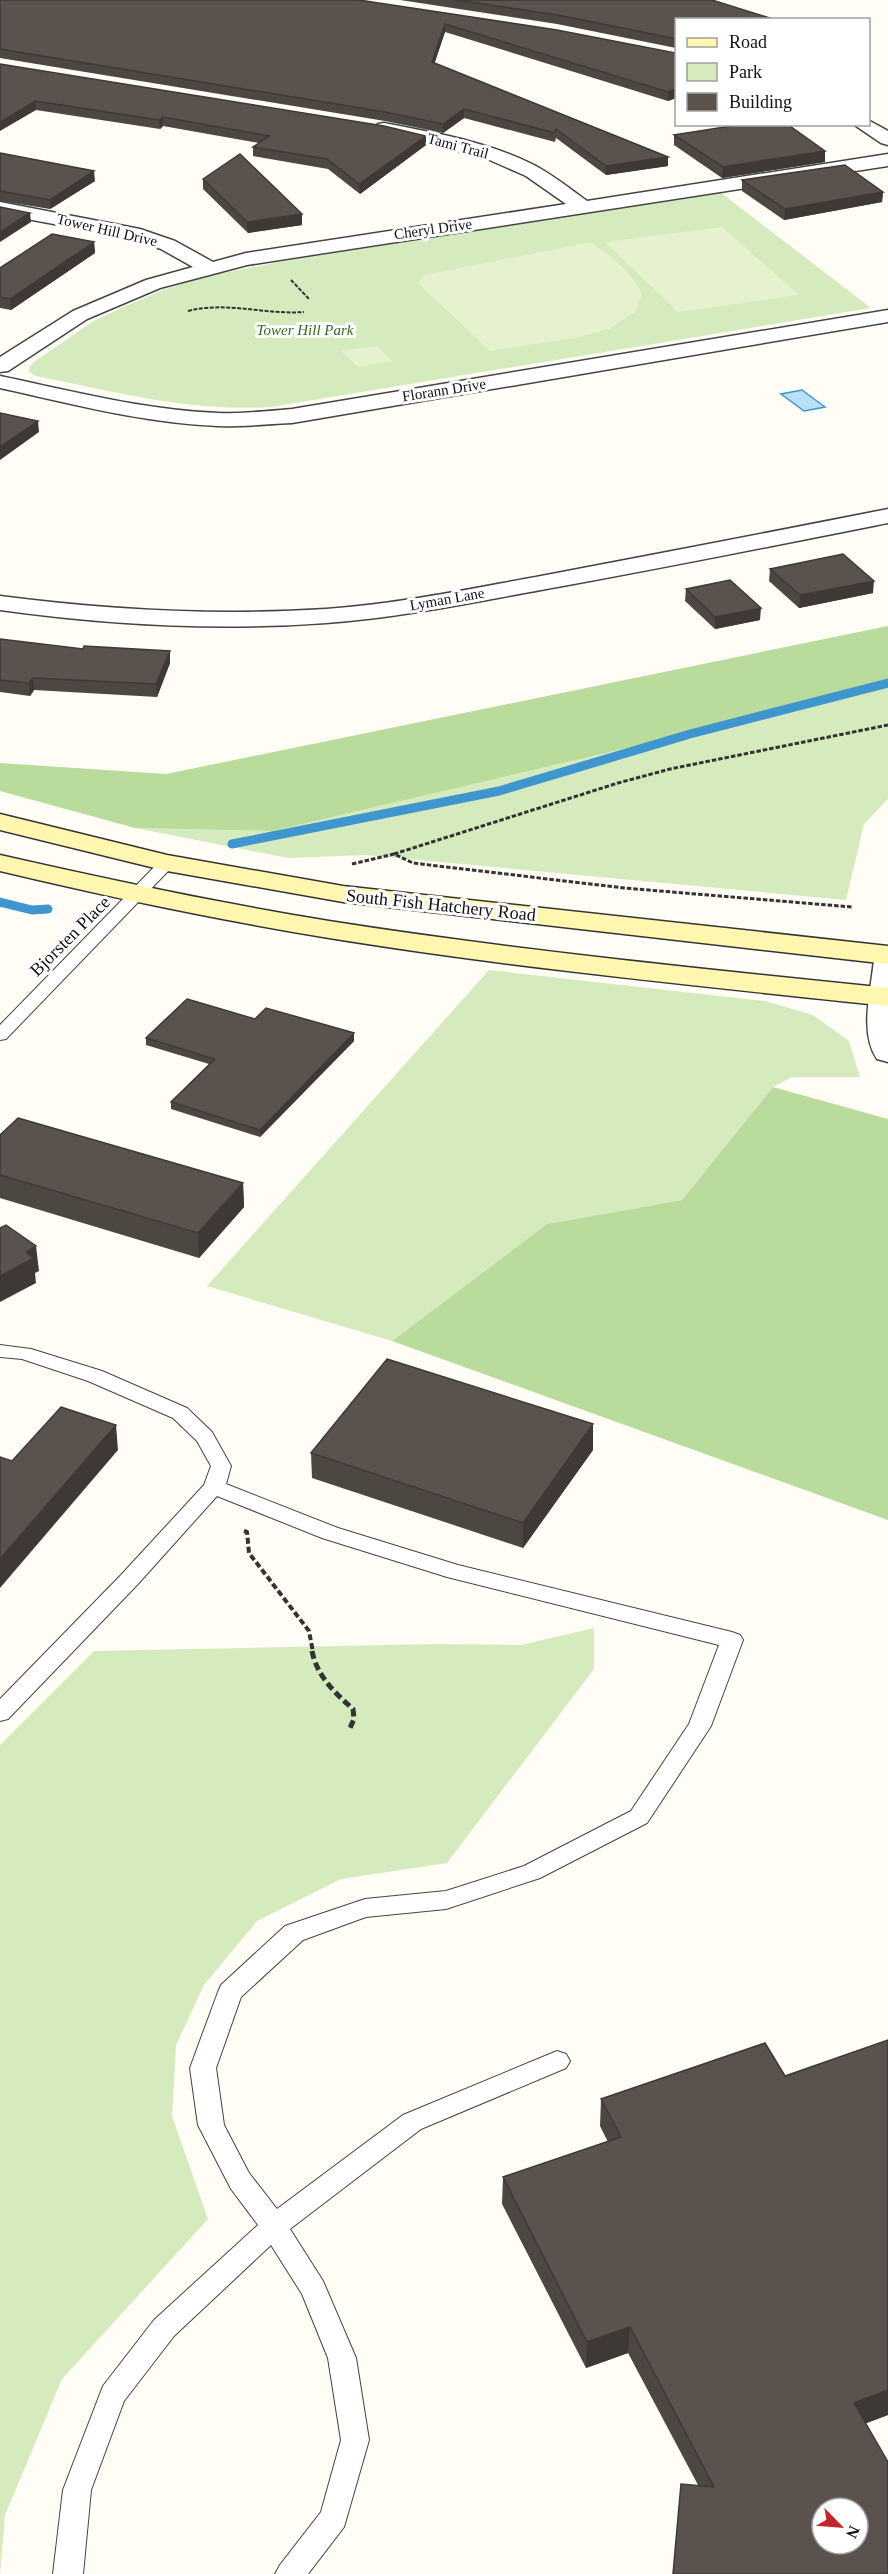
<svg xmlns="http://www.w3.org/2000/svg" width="888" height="2574" font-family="Georgia,serif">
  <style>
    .green { fill: #d5ebbd }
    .forest { fill: #b9dc9c }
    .pitch { fill: #e6f2cf }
    .water { fill: #b9e0f7; stroke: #3f96cf; stroke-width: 1.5 }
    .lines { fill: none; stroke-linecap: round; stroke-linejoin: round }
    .stream { stroke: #3f96cf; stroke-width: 9 }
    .lane-casing { stroke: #444; stroke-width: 2 }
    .street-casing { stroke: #444; stroke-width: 3 }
    .secondary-casing { stroke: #333; stroke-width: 3 }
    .path-far3 { stroke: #333; stroke-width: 2; stroke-dasharray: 4 1.5; stroke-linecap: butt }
    .path-far2 { stroke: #333; stroke-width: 3; stroke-dasharray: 4.5 2; stroke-linecap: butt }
    .path-far1 { stroke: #333; stroke-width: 4; stroke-dasharray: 6 3; stroke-linecap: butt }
    .path { stroke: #333; stroke-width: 5; stroke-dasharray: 8 4; stroke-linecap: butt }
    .lane { fill: #fff; fill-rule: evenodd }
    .street { fill: #fff; fill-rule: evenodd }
    .secondary { fill: #fff6b0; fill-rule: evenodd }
    .wall { fill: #4d4742 }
    .shaded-wall { fill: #3f3936 }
    .building { fill: #5a524d; stroke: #3f3936; stroke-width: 1.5; fill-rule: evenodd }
    .labels { text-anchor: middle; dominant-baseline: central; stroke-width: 6; stroke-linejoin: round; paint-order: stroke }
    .far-street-label { font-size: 15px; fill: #111; stroke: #fff }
    .far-park-label { font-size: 15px; font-style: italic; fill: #2f6b1f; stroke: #fff }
    .street-label { font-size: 18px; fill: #111; stroke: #fff }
  </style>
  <rect width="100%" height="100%" fill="#fffdf5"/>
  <g class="green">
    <path d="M720,192L871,308L271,407C188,412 117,392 36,376L29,372V367L34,362L92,322L119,309L163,290L203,277L284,261Z"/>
    <polygon points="888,687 888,799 864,824 846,900 365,855 288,858 135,828 273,831"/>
    <polygon points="489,970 765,1001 813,1015 849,1041 860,1077 792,1077 773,1087 682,1200 547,1224 392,1341 207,1286"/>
    <polygon points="594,1628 594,1669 447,1863 341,1879 257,1921 204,1985 176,2045 172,2116 208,2219 62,2379 5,2515 0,2574 0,1745 94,1651 438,1644 521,1645"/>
  </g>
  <g class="forest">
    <polygon points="888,626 888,687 273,831 135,828 0,791 0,763 166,774"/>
    <polygon points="773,1087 888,1119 888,1520 392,1341 547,1224 682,1200"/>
  </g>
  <g class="pitch">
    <polygon points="722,227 799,295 678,312 605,242"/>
    <path d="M591,242C612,257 629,270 642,293L636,311L609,329L575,338L490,351L418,283L425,275Z"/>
    <polygon points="377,346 393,361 358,367 341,351"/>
  </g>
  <polygon class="water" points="802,390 825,407 804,411 781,394"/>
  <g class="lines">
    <g class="stream">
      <polyline points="232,844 499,791 690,734 888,683"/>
      <polyline points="0,902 32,910 48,909"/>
    </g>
    <defs>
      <g id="lane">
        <polygon points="167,858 173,860 175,863 173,866 6,1039 0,1040 0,1025 161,860"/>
        <polygon points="0,1345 31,1349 102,1371 187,1408 212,1432 231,1466 226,1484 338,1528 458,1565 732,1632 740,1635 743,1640 711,1726 647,1823 540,1878 446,1909 366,1917 303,1940 241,1997 216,2068 224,2125 249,2173 277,2209 403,2115 557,2051 566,2054 570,2061 566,2068 421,2129 290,2229 323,2281 356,2358 369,2440 344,2527 308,2574 275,2574 280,2565 321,2512 341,2440 328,2358 302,2294 271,2245 174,2336 124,2401 91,2490 83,2574 53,2574 63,2490 103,2386 154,2320 258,2225 231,2189 198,2125 190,2068 218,1992 221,1985 285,1926 365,1899 446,1891 524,1866 631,1811 689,1724 719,1645 447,1577 322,1538 217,1496 137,1585 8,1719 0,1721 0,1699 121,1575 204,1485 211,1466 197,1441 173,1418 88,1381 22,1359 0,1357"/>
      </g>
      <g id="street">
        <polygon points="868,120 888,131 888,145 881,143 853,124 868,124"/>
        <path d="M384,123C434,133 486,141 532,164C552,174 569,188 587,201L888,154V166L247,265L160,288L87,319L8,371L0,372V357L73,311L146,280L193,267L161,249L129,238L0,214V202L140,229L175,241L213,262L246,253L566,204L526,176L485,158L378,132L375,128L378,124Z"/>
        <path d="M888,310V322L292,423C267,424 243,427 218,426C144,423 72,404 0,388V376C72,391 144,410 218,413C243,414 267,411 292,409Z"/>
        <path d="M888,509V523C772,546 657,569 541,590C469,603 398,618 326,623C217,631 108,625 0,610V596C108,610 217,616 326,609C398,604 469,589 541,576C657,554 772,532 888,509Z"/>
        <path d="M888,951V1062L877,1059C859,1033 871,990 874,960L878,954Z"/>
      </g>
      <g id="secondary">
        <polygon points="0,814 167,855 343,886 888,946 888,964 343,902 167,871 0,830"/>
        <path d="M0,855C109,880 219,903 329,921C514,950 701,969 888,988V1006C701,986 514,968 329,938C219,920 109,897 0,871Z"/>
      </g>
    </defs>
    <use href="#lane" class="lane-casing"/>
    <use href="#street" class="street-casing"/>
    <use href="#secondary" class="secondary-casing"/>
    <g class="path-far3">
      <polyline points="291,280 309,299"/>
      <path d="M188,311C227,301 265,315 304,312"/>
    </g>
    <g class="path-far2">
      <polyline points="394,854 618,783 670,769 888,725"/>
      <polyline points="352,864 394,854 413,863 624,888 852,907"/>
    </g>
    <polyline class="path-far1" points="244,1531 247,1532 249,1553 309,1631 313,1652"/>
    <path class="path" d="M312,1651C317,1676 334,1692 353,1709L354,1719L350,1728"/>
    <use href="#lane" class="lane"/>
    <use href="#street" class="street"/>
    <use href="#secondary" class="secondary"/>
  </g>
  <g class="wall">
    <polygon points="0,0 359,0 676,53 676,98 668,101 445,32 434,63 668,157 668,166 606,175 556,138 555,142 464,118 443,133 385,121 0,58"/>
    <polygon points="400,0 712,0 676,20 676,48 557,24"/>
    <polygon points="0,64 426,145 360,194 328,169 253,156 253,147 259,143 163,126 160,129 36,110"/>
    <polygon points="674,135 825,151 825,162 722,178 674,145"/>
    <polygon points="0,153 95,181 50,209 0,201"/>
    <polygon points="203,179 302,225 248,233 203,189"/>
    <polygon points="742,180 883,192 882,202 784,220 742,191"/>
    <polygon points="94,242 95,253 11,310 0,308 0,268"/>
    <polygon points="770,569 873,593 799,608 769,581"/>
    <polygon points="686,589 760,620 715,629 685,601"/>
    <polygon points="0,639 83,649 170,663 157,697 34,690 30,696 0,692"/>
    <polygon points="255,1019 354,1033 354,1041 260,1137 171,1109 171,1102 209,1064 146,1045 146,1038"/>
    <polygon points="0,1135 243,1183 244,1207 199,1258 0,1198"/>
    <polygon points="593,1450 523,1548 312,1478 311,1453"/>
    <polygon points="601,2099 888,2415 866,2423 888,2574 698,2485 628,2353 586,2368 502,2204 503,2177 608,2142 600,2126"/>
  </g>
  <g class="shaded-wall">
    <polygon points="445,24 445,32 432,71 432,62"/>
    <polygon points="676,89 676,98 668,101 668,92"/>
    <polygon points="35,101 36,110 0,131 0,122"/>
    <polygon points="464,109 464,118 443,133 443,124"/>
    <polygon points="163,117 163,126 160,129 159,120"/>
    <polygon points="426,136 426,145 360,194 359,184"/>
    <polygon points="825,151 825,162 722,178 723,167"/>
    <polygon points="668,157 668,166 606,175 606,166"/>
    <polygon points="94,171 95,181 50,209 50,200"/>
    <polygon points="883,192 882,202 784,220 785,209"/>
    <polygon points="30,213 31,222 0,242 0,232"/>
    <polygon points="302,214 302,225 248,233 247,222"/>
    <polygon points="94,242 95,253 11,310 10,299"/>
    <polygon points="38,421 39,432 0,460 0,447"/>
    <polygon points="874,581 873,593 799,608 800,595"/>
    <polygon points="761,608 760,620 715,629 715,617"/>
    <polygon points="170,651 170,663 157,697 156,684"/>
    <polygon points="33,678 34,690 30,696 29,683"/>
    <polygon points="354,1033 354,1041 260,1137 260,1130"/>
    <polygon points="243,1183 244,1207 199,1258 198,1233"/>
    <polygon points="36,1246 39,1271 35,1273 36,1283 0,1302 0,1276 26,1252"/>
    <polygon points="593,1424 593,1450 523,1548 523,1523"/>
    <polygon points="116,1425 118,1450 0,1588 0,1559"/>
    <polygon points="630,2327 628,2353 586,2368 587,2342"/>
    <polygon points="888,2390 888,2415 851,2429 854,2403"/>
  </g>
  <g class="building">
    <polygon points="0,0 359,0 557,30 676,53 676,89 668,92 445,24 432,62 668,157 606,166 556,129 555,133 464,109 443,124 385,112 0,49"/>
    <polygon points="456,0 712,0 776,20 676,20 676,39 558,15"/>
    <polygon points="0,64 384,126 426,136 359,184 327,159 253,147 269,136 163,117 159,120 35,101 0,122"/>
    <polygon points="744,124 787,124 825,151 723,167 674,135"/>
    <polygon points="0,153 94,171 50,200 0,191"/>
    <polygon points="240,154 302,214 247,222 203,179"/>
    <polygon points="845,165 883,192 785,209 742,180"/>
    <polygon points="0,207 30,213 0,232"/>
    <polygon points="52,234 94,242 10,299 0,297 0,268"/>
    <polygon points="0,413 38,421 0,447"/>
    <polygon points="843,554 874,581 800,595 770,569"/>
    <polygon points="730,580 761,608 715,617 686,589"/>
    <polygon points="0,639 83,649 84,646 170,651 156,684 33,678 29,683 0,680"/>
    <polygon points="187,999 255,1019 266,1008 354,1033 260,1130 171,1102 215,1059 146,1038"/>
    <polygon points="18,1118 243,1183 198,1233 0,1175 0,1135"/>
    <polygon points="6,1225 36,1246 26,1252 34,1258 0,1276 0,1228"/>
    <polygon points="387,1359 593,1424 523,1523 311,1453"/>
    <polygon points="61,1407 116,1425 0,1559 0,1457 12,1461"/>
    <path d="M888,2040V2390L854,2403L888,2462V2574H673L681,2484L714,2487L630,2327L587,2342L503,2177L621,2137L601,2099L765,2043L785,2076ZM822,2508H858V2544H822Z"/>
  </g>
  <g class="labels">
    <g class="far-street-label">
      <text transform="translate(458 146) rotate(15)">Tami Trail</text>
      <text transform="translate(433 229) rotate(-8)">Cheryl Drive</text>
      <text transform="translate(107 230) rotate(13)">Tower Hill Drive</text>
      <text transform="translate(444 390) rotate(-9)">Florann Drive</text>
      <text transform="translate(447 599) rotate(-10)">Lyman Lane</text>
    </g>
    <g class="far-park-label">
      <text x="305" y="330">Tower Hill Park</text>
    </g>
    <g class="street-label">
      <text transform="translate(441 905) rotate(6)">South Fish Hatchery Road</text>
      <text transform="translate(70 936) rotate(-45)">Bjorsten Place</text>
    </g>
  </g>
  <rect x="675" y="18" width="195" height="108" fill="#ffffff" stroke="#a0a0a0" stroke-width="1.5"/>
  <rect x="687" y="38" width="30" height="9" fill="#fff6b0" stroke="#a0a0a0" stroke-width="1.5"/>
  <text x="729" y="48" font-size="18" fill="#111111">Road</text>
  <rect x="687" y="63" width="30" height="18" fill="#d5ebbd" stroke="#a0a0a0" stroke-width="1.5"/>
  <text x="729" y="78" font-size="18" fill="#111111">Park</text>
  <rect x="687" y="93" width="30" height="18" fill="#5a524d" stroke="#a0a0a0" stroke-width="1.5"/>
  <text x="729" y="108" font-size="18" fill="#111111">Building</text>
  <g transform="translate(840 2526) rotate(115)"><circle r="28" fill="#ffffff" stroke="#a0a0a0" stroke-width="1.5"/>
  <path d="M0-4.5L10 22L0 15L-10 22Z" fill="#c4262e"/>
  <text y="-9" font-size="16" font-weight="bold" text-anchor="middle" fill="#111111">N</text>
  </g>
</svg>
